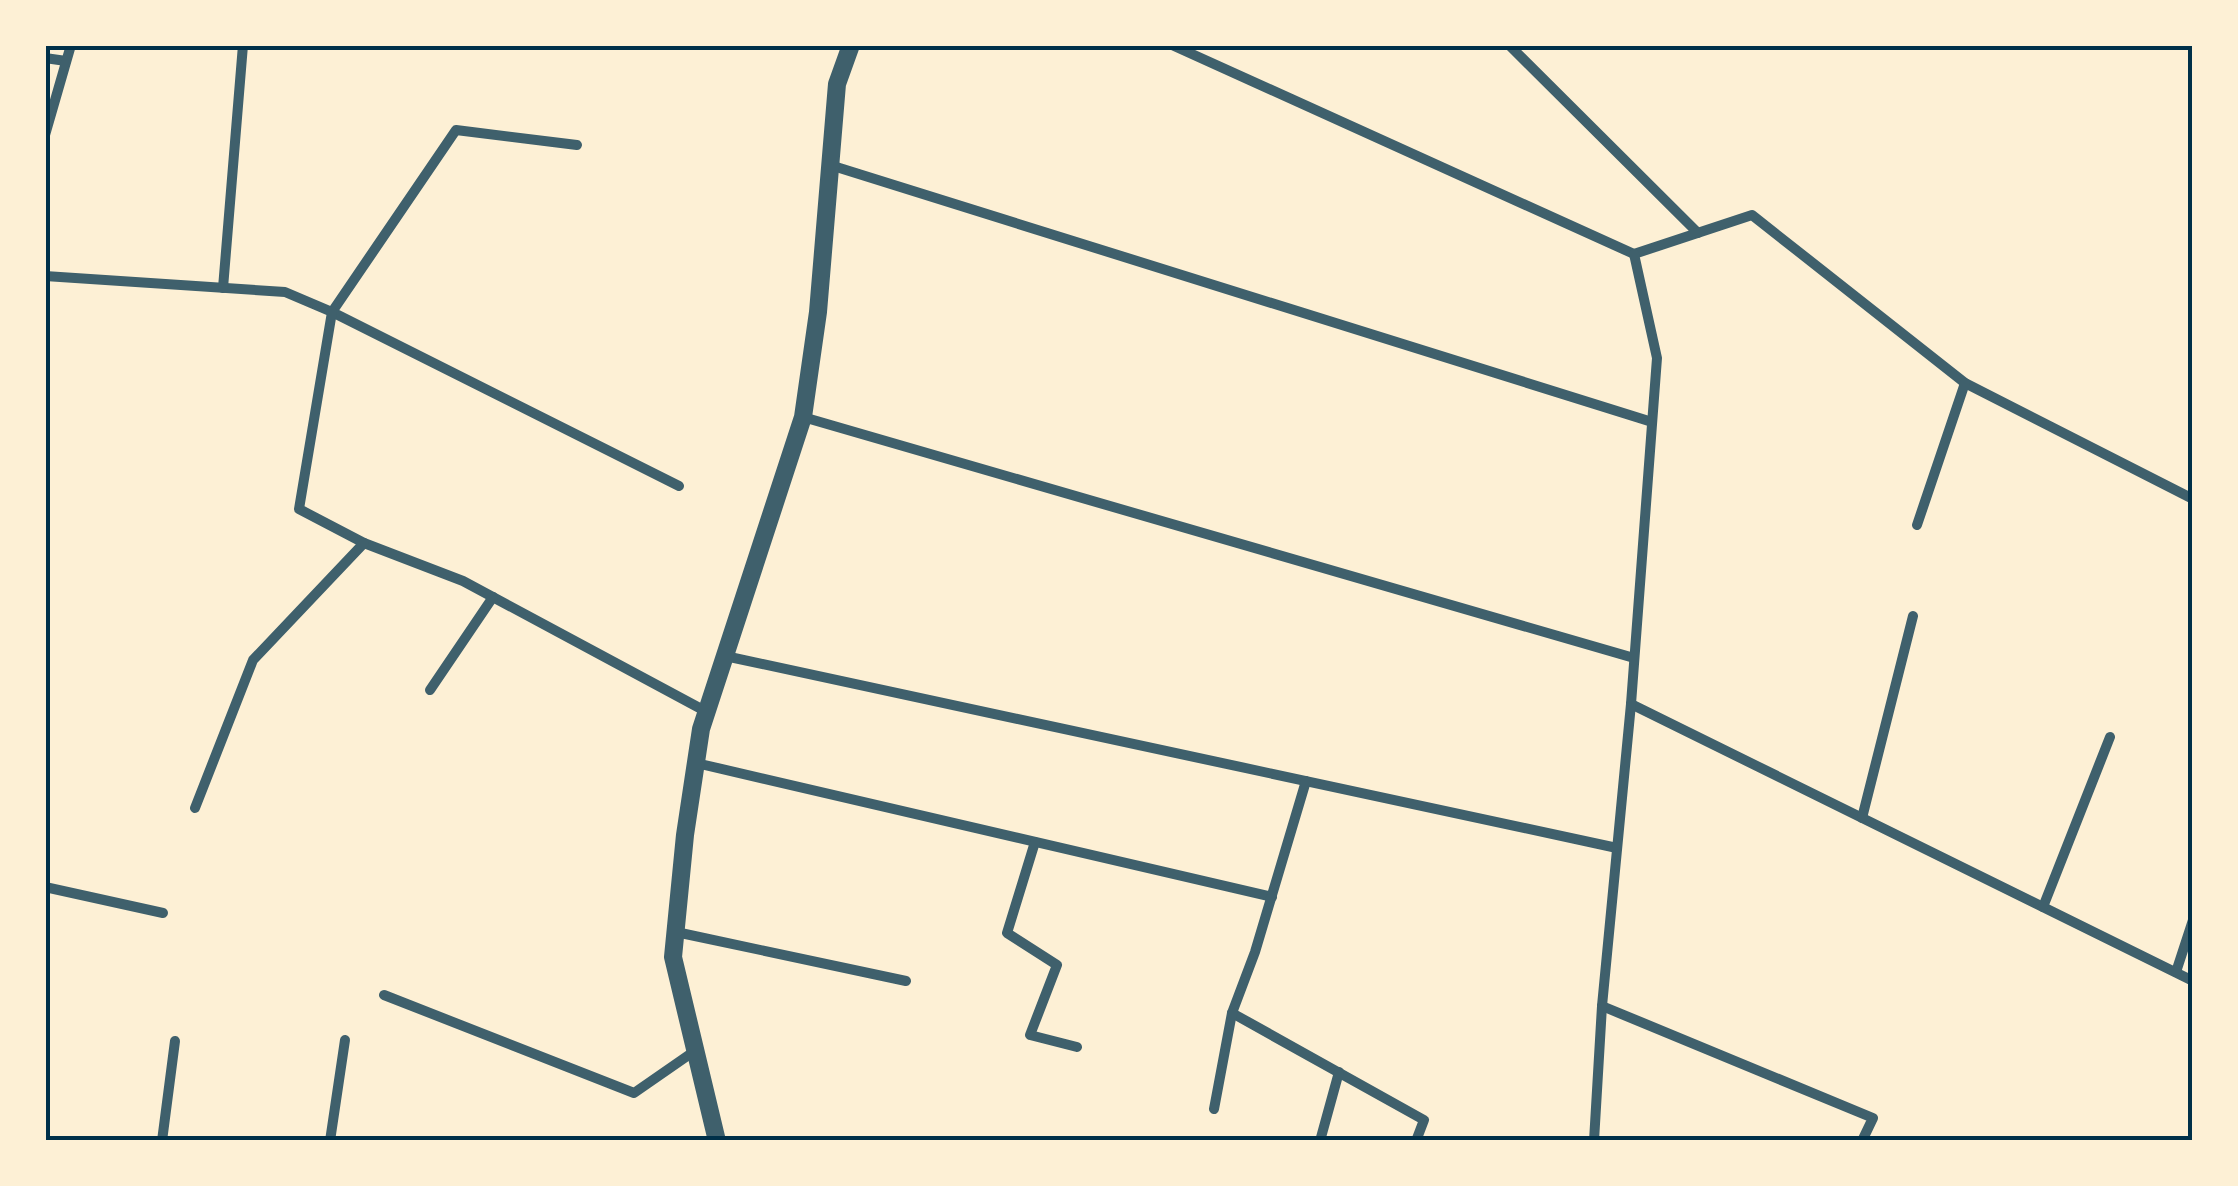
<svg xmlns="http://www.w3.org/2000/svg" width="2238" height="1186" font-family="'DejaVu Sans',sans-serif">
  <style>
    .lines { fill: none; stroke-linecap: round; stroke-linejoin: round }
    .minor { stroke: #3f606c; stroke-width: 10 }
    .tertiary { stroke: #3f606c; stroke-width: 18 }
    .neatline { fill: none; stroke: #003049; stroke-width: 4 }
  </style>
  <rect width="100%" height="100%" fill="#fdf0d5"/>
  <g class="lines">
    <g class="minor">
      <polyline points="1172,45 1634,254"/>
      <polyline points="1509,45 1698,233"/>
      <polyline points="45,58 66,61"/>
      <polyline points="45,135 71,45"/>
      <polyline points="577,145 456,130 332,312 679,486"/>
      <polyline points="830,165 1652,422"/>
      <polyline points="1634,254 1752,215 1965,383 2193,499"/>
      <polyline points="45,276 285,292 332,312 299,509 364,543 463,581 707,712"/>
      <polyline points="223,288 243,45"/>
      <polyline points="803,417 1634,658"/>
      <polyline points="1917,525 1965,383"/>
      <polyline points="725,656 1617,848"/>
      <polyline points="430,690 493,597"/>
      <polyline points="1631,704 2193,981"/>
      <polyline points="696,763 1272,897"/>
      <polyline points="195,808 253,660 364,543"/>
      <polyline points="1862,818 1913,616"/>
      <polyline points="1035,842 1007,933 1057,965 1030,1035 1077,1047"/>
      <polyline points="45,887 163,913"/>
      <polyline points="2043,907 2110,737"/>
      <polyline points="676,932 906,981"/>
      <polyline points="2176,972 2193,920"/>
      <polyline points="384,995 634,1093 696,1050"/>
      <polyline points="1602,1006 1873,1118 1862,1141"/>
      <polyline points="1232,1013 1424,1120 1416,1141"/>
      <polyline points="1214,1109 1232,1013 1255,952 1306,781"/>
      <polyline points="162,1141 175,1041"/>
      <polyline points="330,1141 345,1040"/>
      <polyline points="1320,1141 1339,1072"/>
      <polyline points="1594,1141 1602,1006 1631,704 1657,358 1634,254"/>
    </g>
    <polyline class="tertiary" points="717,1141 673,957 685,835 701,729 803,417 818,312 837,84 851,45"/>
  </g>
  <rect width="2238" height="1186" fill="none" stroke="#fdf0d5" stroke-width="95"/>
  <rect x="48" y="48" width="2142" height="1090" class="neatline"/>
</svg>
